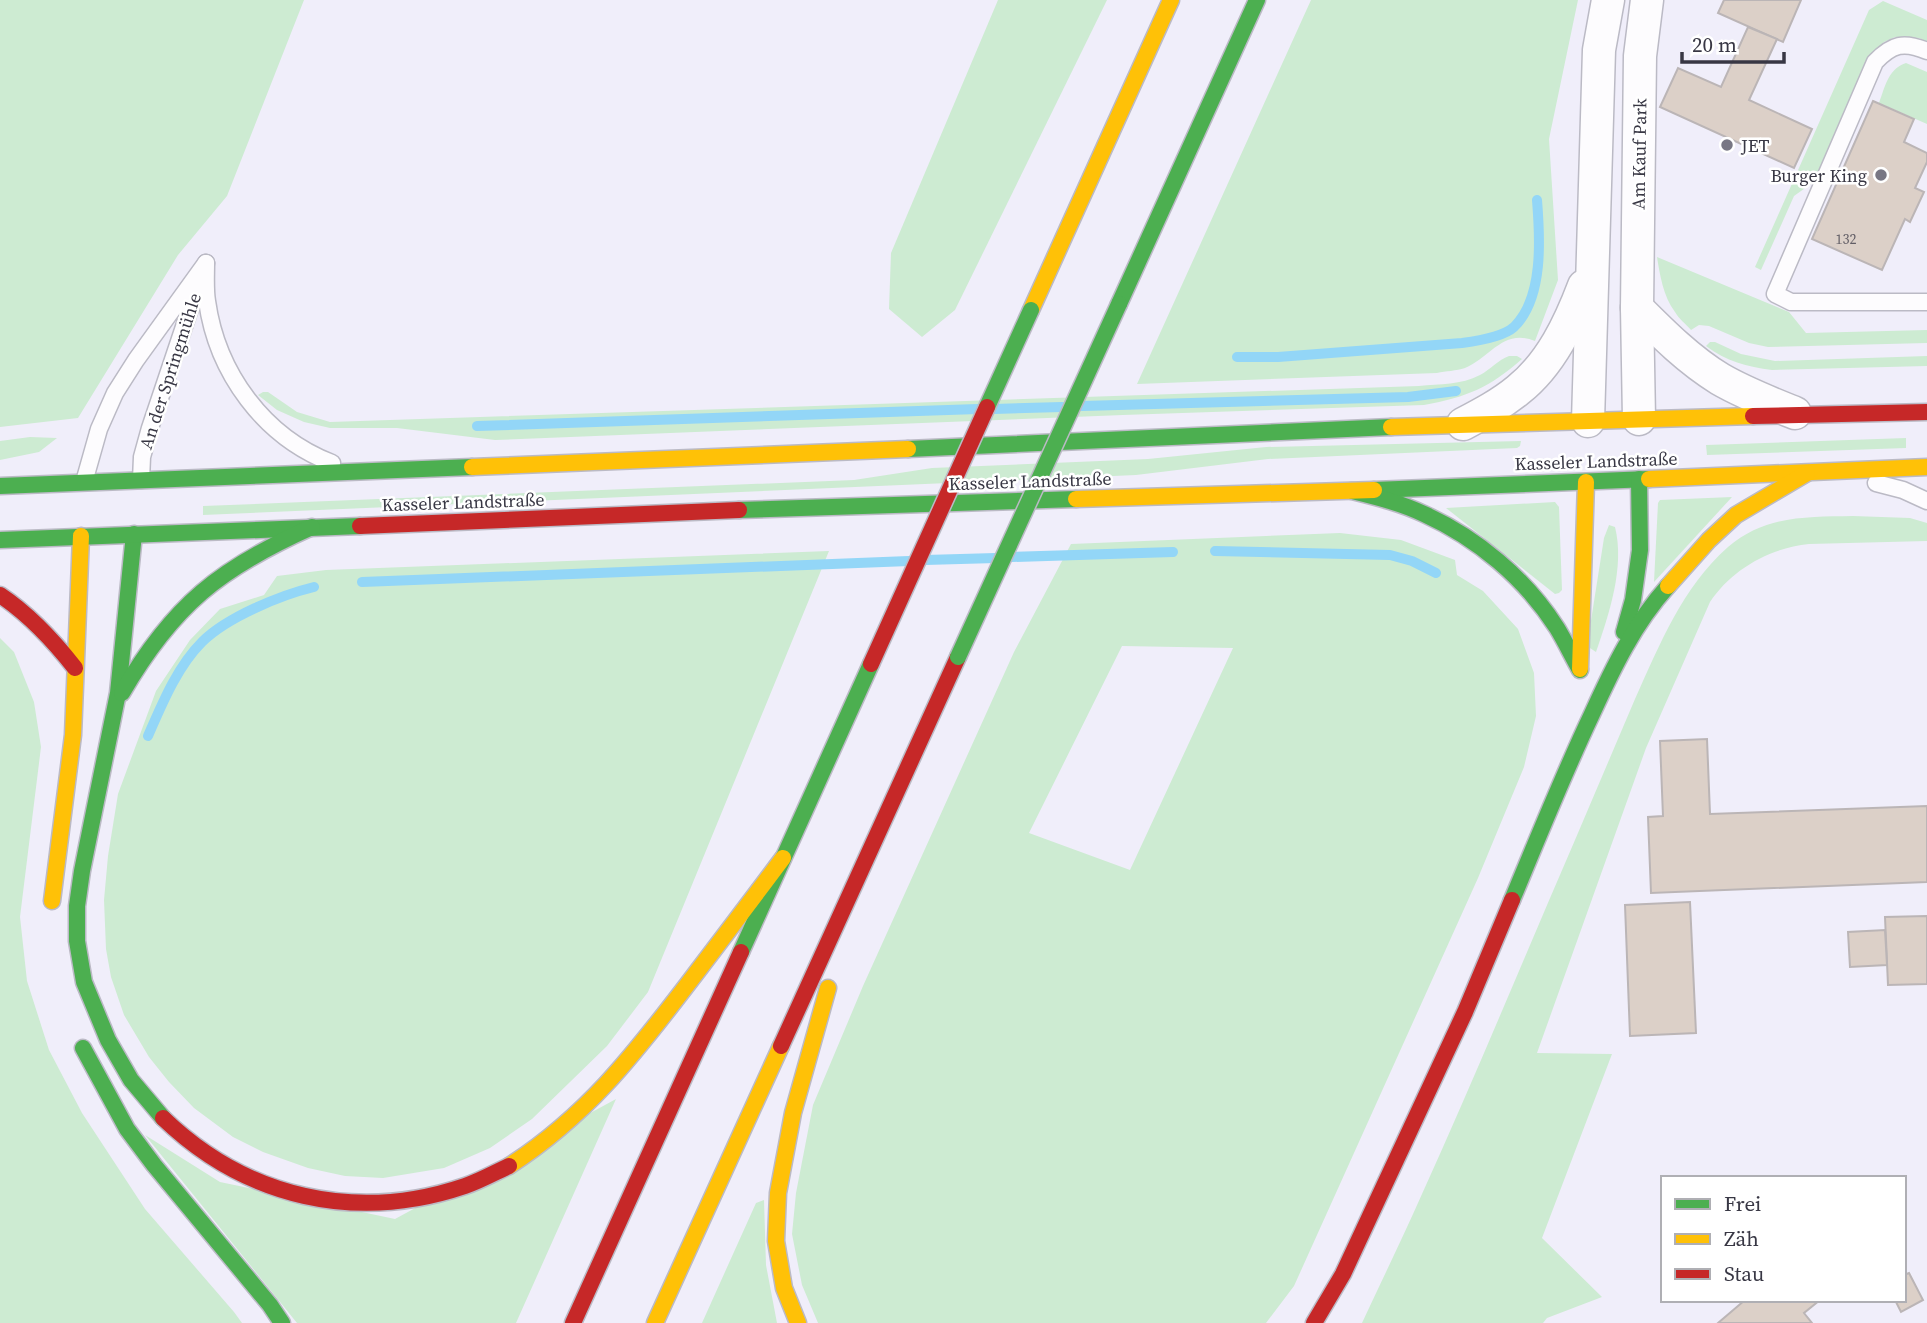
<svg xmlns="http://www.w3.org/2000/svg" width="1927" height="1323" font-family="'Source Serif 4',serif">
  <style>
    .green { fill: #cdebd2; fill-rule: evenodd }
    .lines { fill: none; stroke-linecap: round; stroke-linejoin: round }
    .stream { stroke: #93d6f7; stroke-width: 10 }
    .building { fill: #dcd0c8; stroke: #bbb5b6; stroke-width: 2 }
    .lane-casing { stroke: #bbbac5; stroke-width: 19 }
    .street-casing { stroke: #bbbac5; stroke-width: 35 }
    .fast-casing { stroke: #bbbac5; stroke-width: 19 }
    .slow-casing { stroke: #bbbac5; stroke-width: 19 }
    .jam-casing { stroke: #bbbac5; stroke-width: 19 }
    .lane { stroke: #fdfcfe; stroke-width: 16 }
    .street { stroke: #fdfcfe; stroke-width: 32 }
    .fast { stroke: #4caf50; stroke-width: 16 }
    .slow { stroke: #ffc107; stroke-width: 16 }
    .jam { stroke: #c62828; stroke-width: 16 }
    .fast-bridge-casing { stroke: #bbbac5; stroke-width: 19; stroke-linecap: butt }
    .jam-bridge-casing { stroke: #bbbac5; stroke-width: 19; stroke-linecap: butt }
    .fast-bridge { stroke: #4caf50; stroke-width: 16 }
    .jam-bridge { stroke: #c62828; stroke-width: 16 }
    .poi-dot { fill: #787784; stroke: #fff; stroke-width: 2.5 }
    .labels { text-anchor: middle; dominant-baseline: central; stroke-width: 5; stroke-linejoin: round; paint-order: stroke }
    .number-label { font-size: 14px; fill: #615d65 }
    .poi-label { font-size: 18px; fill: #383744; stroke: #fff; text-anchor: start }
    .street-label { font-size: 18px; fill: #383744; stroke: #fff }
  </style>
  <rect width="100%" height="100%" fill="#f0eefa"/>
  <g class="green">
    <polygon points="0,0 304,0 227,196 178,255 78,418 0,427"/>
    <polygon points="998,0 1107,0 955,310 922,337 889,309 891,253"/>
    <path d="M1311,0H1578L1549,139L1558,280L1535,341C1503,328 1490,358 1465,368C1456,371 1446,371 1437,373L1137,384Z"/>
    <polygon points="1883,1 1927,20 1927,42 1919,38 1895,37 1884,42 1866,62 1815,181 1794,196 1761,270 1755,267 1869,10"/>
    <path d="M1906,63L1927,72V124L1879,103C1885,87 1888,69 1906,63Z"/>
    <path d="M1657,257L1789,312L1806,333L1927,330V343L1768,347L1749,343L1709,326L1699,325L1691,330C1686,324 1679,319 1675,312C1663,296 1660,275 1657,257Z"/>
    <path d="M1710,342H1715L1741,354L1775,361L1927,356V366L1772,370C1747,367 1726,361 1706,346Z"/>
    <path d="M1509,356H1517L1522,359C1489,388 1467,397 1424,405L1123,415L495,440L397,428H330L304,422L277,410L258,395L263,392H268L297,412L330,422L1419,386C1440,384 1461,385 1480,375C1491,369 1498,360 1509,356Z"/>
    <polygon points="30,437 57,438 39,452 0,460 0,441"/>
    <polygon points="1906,438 1906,448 1707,455 1706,445"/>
    <polygon points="1521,441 1520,446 1517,448 1268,459 1136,475 203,515 203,506 854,480 932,468 1148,459 1266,447"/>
    <polygon points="1732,497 1654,582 1658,503 1660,500"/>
    <polygon points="1555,502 1559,507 1562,590 1559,593 1555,594 1446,508"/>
    <path d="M1853,516L1910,518L1927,523V541L1809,544C1770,548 1732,569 1710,602L1646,748L1537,1053L1612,1054L1542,1238L1602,1297L1547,1318L1543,1323H1362C1382,1280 1403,1237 1422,1194C1475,1077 1524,958 1575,840C1595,793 1615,746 1635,699C1660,644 1682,588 1728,547C1766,515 1807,517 1853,516Z"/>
    <path d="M1609,525L1615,527C1625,567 1609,614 1596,652L1587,646L1604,538Z"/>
    <path d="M1340,533L1401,540L1455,560L1457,575L1483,591L1518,629L1534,673L1536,716L1524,767L1478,878L1294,1286L1266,1323H818L802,1285L792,1234L796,1193L813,1105L863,986L1014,652L1071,544ZM1122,646L1233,648L1130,870L1029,833Z"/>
    <polygon points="829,551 648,992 607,1046 532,1119 490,1148 444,1168 383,1178 345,1176 308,1168 263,1152 233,1137 194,1108 169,1082 149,1057 124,1015 111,977 106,949 104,900 108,856 118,794 156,691 190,640 220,609 264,595 277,576 326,570"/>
    <polygon points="0,638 14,652 34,702 41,747 20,917 27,981 49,1050 82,1113 145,1209 234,1312 242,1323 0,1323"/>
    <polygon points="616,1099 516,1323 297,1323 145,1135 220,1182 395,1219"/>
    <polygon points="764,1200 766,1265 777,1323 702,1323 756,1203"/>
  </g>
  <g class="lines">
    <g class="stream">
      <path d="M1237,357H1278L1462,343C1477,341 1503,337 1514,327C1544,298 1540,237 1537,200"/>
      <polyline points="1082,406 1408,397 1456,391"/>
      <polyline points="994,409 1062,407"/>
      <polyline points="477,426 978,409"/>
      <polyline points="1215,551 1390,555 1412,561 1436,573"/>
      <polyline points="1012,557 1173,552"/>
      <polyline points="925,560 996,558"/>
      <polyline points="362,582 909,561"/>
      <path d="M148,736C162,704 177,667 202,642C227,617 281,595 314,587"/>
    </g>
  </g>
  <g class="building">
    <polygon points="1724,0 1801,0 1783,42 1718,13"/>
    <polygon points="1748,27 1777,39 1749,100 1812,129 1794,168 1660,107 1678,68 1721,87"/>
    <polygon points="1873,101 1914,119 1904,142 1927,153 1927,162 1915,188 1924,192 1910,222 1905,219 1882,270 1812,239"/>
    <polygon points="1707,739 1710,814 1927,806 1927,882 1651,893 1648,817 1663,816 1660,741"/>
    <polygon points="1690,902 1696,1033 1630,1036 1625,905"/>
    <polygon points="1927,916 1927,984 1888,985 1885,917"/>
    <polygon points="1885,930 1887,965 1850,967 1848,932"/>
    <polygon points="1909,1273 1923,1300 1901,1312 1895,1300 1904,1300 1904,1275"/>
    <polygon points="1745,1300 1820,1300 1804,1313 1812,1323 1718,1323"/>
  </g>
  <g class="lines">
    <defs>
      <g id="lane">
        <path d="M1927,51C1904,41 1892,44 1875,62L1775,294L1791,302H1927"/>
        <path d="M206,263C206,276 205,289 207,301C217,373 264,437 332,463"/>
        <polyline points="141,480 142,457 150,428 199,282"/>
        <polyline points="84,482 99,429 115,393 136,360 206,263"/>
        <polyline points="1876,483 1903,490 1927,501"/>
      </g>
      <g id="street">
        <path d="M1637,308C1663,334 1689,360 1720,379C1744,393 1770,403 1795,413"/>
        <polyline points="1639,419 1637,308 1640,56 1647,0"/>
        <polyline points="1588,421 1599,50 1608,0"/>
        <path d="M1463,424C1482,414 1501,404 1518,390C1551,364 1570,323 1584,286"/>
      </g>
      <g id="fast">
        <polyline points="1119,304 1257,0"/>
        <polyline points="908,449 1391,427"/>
        <polyline points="0,486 472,467"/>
        <polyline points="1374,490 1649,479"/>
        <path d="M1352,491C1376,497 1401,503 1424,514C1477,538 1525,578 1557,628C1565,641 1572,656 1580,670"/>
        <polyline points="739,510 1076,499"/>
        <polyline points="134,534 118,693 82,871 77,906 77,941 84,982 108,1040 131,1080 163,1118"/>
        <polyline points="0,540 360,526"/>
        <polyline points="1624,632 1633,600 1640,550 1639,479"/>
        <path d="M122,693C173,605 220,568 312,527"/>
        <path d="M1512,900C1538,838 1563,775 1592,714C1613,668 1634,624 1668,586"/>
        <polyline points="741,952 871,664"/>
        <polyline points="83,1048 127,1129 154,1165 270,1305 282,1323"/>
      </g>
      <g id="slow">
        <polyline points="1031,310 1171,0"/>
        <polyline points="1391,427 1753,416"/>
        <polyline points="472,467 908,449"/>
        <polyline points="1649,479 1927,467"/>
        <polyline points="1076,499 1374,490"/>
        <polyline points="1668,586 1709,540 1736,515 1807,473"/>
        <polyline points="1580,669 1586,482"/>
        <polyline points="52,901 73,735 81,536"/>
        <path d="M509,1166C585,1117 632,1057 687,985C719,943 751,901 783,858"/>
        <polyline points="655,1323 781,1046"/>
        <polyline points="798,1323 784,1288 776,1241 778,1193 793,1113 828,988"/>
      </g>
      <g id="jam">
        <polyline points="1753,416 1927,412"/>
        <polyline points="360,526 739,510"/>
        <path d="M0,595C30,615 53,640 75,668"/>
        <polyline points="781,1046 958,657"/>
        <path d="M163,1118C246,1198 356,1223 465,1186C480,1181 494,1173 509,1166"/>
        <polyline points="573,1323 741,952"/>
        <polyline points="1314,1323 1343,1274 1465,1012 1512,900"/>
      </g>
    </defs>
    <use href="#lane" class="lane-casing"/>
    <use href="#street" class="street-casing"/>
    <use href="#fast" class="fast-casing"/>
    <use href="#slow" class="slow-casing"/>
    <use href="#jam" class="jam-casing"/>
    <use href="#lane" class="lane"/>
    <use href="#street" class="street"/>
    <use href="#fast" class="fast"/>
    <use href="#slow" class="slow"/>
    <use href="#jam" class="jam"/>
    <defs>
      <g id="fast-bridge">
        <polyline points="987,407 1031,310"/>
        <polyline points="958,657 1119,304"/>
      </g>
      <polyline id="jam-bridge" points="871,664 987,407"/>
    </defs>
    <use href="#fast-bridge" class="fast-bridge-casing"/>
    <use href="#jam-bridge" class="jam-bridge-casing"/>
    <use href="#fast-bridge" class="fast-bridge"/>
    <use href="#jam-bridge" class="jam-bridge"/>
  </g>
  <g class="poi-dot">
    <circle cx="1727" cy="145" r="7"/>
    <circle cx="1881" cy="175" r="7"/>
  </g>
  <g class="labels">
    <g class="number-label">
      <text x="1846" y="239">132</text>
    </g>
    <g class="poi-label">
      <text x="1741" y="145">JET</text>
      <text x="1867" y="175" text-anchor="end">Burger King</text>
    </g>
    <g class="street-label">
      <text transform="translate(1639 154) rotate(-89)">Am Kauf Park</text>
      <text transform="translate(170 371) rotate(-72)">An der Springmühle</text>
      <text transform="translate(1596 461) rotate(-2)">Kasseler Landstraße</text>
      <text transform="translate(1030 481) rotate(-2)">Kasseler Landstraße</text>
      <text transform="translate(463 502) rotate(-2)">Kasseler Landstraße</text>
    </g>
  </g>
  <rect x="1661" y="1176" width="245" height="126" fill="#ffffff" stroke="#afafb4" stroke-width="2"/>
  <rect x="1675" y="1199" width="35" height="10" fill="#4caf50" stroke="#afafb4" stroke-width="2"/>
  <text x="1724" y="1211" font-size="21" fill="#383744">Frei</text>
  <rect x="1675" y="1234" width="35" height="10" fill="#ffc107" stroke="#afafb4" stroke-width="2"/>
  <text x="1724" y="1246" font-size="21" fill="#383744">Zäh</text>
  <rect x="1675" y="1269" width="35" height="10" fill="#c62828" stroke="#afafb4" stroke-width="2"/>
  <text x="1724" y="1281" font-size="21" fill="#383744">Stau</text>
  <path d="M1682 52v10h102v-10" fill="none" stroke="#383744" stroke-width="3.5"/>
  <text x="1692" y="52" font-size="21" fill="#383744" stroke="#ffffff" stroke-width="5" paint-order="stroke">20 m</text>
</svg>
